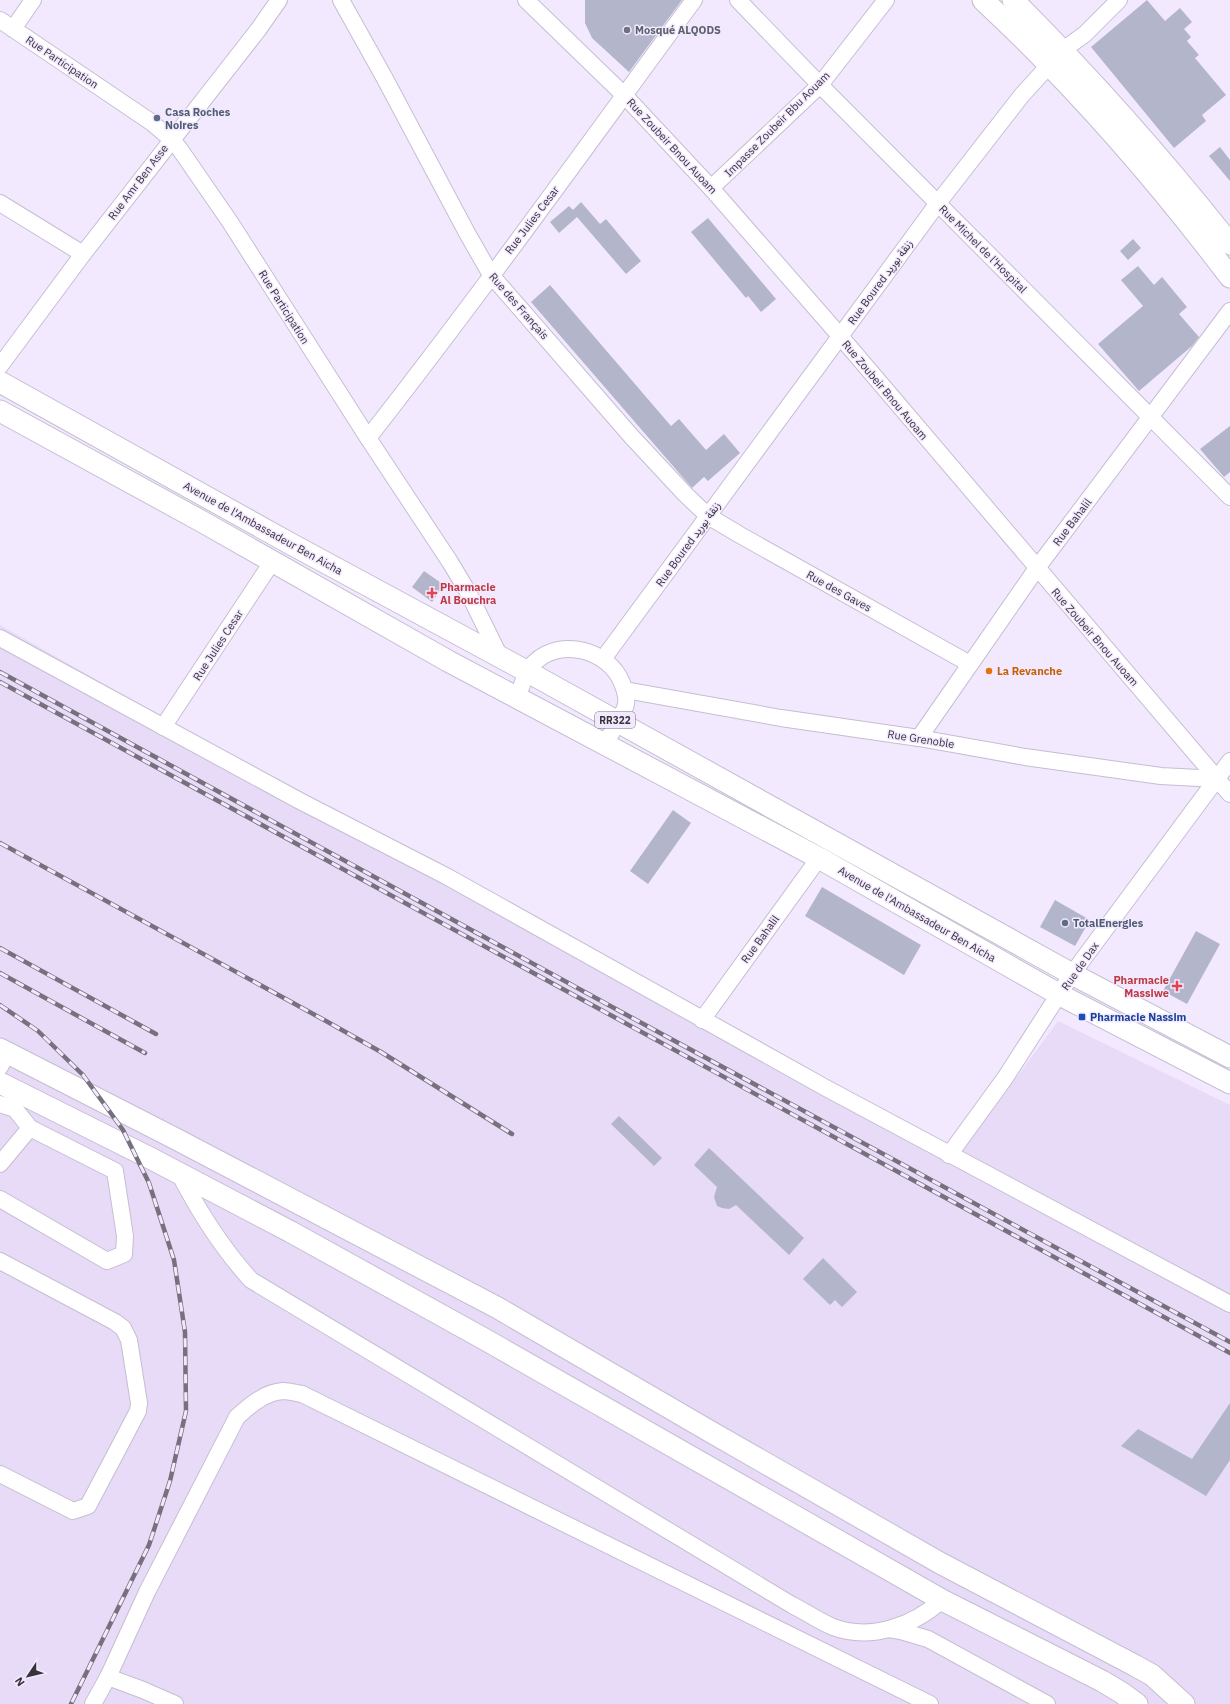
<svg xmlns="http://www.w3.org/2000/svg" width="1230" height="1704" font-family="'IBM Plex Sans','Noto Sans Arabic',sans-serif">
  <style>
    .built { fill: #e7dbf7 }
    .building { fill: #b3b6cb }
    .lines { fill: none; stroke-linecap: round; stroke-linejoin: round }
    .minor-casing { stroke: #c6bdd2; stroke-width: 18 }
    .major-casing { stroke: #c6bdd2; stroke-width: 23 }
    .minor { stroke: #fff; stroke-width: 16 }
    .major { stroke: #fff; stroke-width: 21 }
    .rail-casing { stroke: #77707d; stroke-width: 4.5 }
    .rail { stroke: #f3e9ff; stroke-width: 3; stroke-dasharray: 9; stroke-linecap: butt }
    .worship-dot { fill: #6b7280; stroke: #f3e9ff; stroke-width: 1.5 }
    .service-dot { fill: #5c6f8a; stroke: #f3e9ff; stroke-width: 1.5 }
    .health-dot { fill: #e0444e; stroke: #f3e9ff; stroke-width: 1.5 }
    .food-dot { fill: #e8710a; stroke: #f3e9ff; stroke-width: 1.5 }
    .transit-dot { fill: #1a4fb4; stroke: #f3e9ff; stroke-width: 1.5 }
    .labels { text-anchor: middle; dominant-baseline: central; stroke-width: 3; stroke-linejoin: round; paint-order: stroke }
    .shield { fill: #f3e9ff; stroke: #6f6a76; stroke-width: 1 }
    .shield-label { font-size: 10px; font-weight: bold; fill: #37333b }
    .worship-label { font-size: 11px; font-weight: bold; fill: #5b616d; stroke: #f3e9ff; text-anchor: start }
    .street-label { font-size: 11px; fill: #37333b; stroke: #f3e9ff }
    .service-label { font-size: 11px; font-weight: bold; fill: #4e5e75; stroke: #f3e9ff; text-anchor: start }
    .health-label { font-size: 11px; font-weight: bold; fill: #be3a42; stroke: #f3e9ff; text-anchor: start }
    .food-label { font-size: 11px; font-weight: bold; fill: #c56008; stroke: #f3e9ff; text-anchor: start }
    .transit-label { font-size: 11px; font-weight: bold; fill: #164399; stroke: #f3e9ff; text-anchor: start }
  </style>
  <rect width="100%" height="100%" fill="#f3e9ff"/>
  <polygon class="built" points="0,625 953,1164 1058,1021 1230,1105 1230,1704 0,1704"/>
  <g class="building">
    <polygon points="585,0 682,0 629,72 592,38 585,23"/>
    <polygon points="1147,0 1165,21 1180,8 1192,22 1184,29 1191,37 1187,41 1199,55 1195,58 1226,95 1202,115 1206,121 1174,148 1091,47"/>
    <polygon points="1220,147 1230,160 1230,181 1209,156"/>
    <polygon points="581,202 600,224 606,219 641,261 626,274 577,217 559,233 550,222 569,206 573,210"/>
    <polygon points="708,218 776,299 761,312 748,296 746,298 691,232"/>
    <polygon points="1133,239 1141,248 1128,260 1120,251"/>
    <polygon points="1138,266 1154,285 1162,277 1187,307 1179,314 1199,337 1192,346 1139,391 1098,344 1143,306 1121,280"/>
    <polygon points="550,285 671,426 679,419 706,450 724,434 740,453 708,481 704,477 692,488 531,302"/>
    <polygon points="1230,426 1230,472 1224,477 1200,449"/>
    <polygon points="424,571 444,585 432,602 412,587"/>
    <polygon points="673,810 691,823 648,884 630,871"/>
    <polygon points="822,887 921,945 904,975 805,916"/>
    <polygon points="1055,900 1090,920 1075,946 1040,927"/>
    <polygon points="1196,931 1220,944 1187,1004 1163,991"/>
    <polygon points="619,1116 662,1158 654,1166 611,1124"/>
    <polygon points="709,1148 804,1238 789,1255 736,1205 729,1209 722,1208 717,1206 714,1197 717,1187 694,1165"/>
    <polygon points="823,1258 857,1292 842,1307 835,1300 830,1305 803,1279"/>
    <polygon points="1230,1403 1230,1460 1206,1496 1121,1446 1138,1429 1192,1459"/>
  </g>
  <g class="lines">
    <defs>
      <g id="minor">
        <polyline points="341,0 384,77 467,233 491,275 631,436 685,494 708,516 740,535 970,664"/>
        <polyline points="526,0 624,95 711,188 840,336 1230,794"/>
        <polyline points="738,0 820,85 1230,497"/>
        <polyline points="0,20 151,122 171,139 179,148 230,222 368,438 450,562 468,592 500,657"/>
        <polyline points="13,29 33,0"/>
        <polyline points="711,188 820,85 886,0"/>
        <polyline points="0,203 83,254"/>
        <polyline points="0,366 83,254 258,30 279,0"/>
        <path d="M368,438C480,295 586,147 694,0"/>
        <polyline points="0,638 300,801 446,876 826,1088 1230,1304"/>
        <polyline points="603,659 938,203 1022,95 1063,50 1085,34 1119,0"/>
        <polyline points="625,690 781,718 919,738 1025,757 1161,776 1217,779"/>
        <path d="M517,698C522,686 525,671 535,662C561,637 609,650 622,683C625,690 627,698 626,704C624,715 610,735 604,745"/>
        <polyline points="163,727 272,562"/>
        <polyline points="919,738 1037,568 1230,311"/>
        <polyline points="702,1020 819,858"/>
        <polyline points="0,1067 7,1053"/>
        <polyline points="0,1104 15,1109 30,1128 115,1171 125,1236 124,1254 107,1261 0,1199"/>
        <polyline points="949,1155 1005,1078 1072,974 1230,761"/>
        <polyline points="0,1164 30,1128"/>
        <path d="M179,1173C199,1212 221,1247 251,1280L792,1605C806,1612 819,1621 833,1627C871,1641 913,1626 942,1600"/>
        <polyline points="0,1261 115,1322 123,1328 129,1340 139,1403 138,1411 88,1506 73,1511 0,1474"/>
        <polyline points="889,1629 901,1631 928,1639 1047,1704"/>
        <path d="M108,1677L147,1592L237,1417C249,1406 265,1392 283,1391C289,1391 296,1393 302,1394L930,1704"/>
        <polyline points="93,1704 108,1677 143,1690 175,1704"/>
      </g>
      <g id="major">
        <path d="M983,0C1074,85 1155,178 1230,277"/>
        <path d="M1013,0C1090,77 1162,158 1230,244"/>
        <polyline points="0,382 291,544 528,672 1072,974 1230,1057"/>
        <polyline points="0,411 201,521 448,661 819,858 1060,995 1230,1083"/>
        <polyline points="0,1049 176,1139 498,1308 711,1432 940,1563 1134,1665 1152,1675 1184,1704"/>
        <polyline points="0,1083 152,1159 291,1232 486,1340 942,1600 1102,1681 1122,1693 1137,1704"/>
      </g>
    </defs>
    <use href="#minor" class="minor-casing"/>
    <use href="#major" class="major-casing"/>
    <use href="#minor" class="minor"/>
    <use href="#major" class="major"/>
    <defs>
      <g id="rail">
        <polyline points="0,672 625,1014 1230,1342"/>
        <polyline points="0,682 1230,1353"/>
        <polyline points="0,843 326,1021 381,1052 512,1134"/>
        <polyline points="0,948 156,1034"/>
        <polyline points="0,973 145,1053"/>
        <polyline points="0,1005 38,1031 83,1075 123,1130 149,1183 174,1260 185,1332 186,1411 170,1481 149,1545 71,1704"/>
      </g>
    </defs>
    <use href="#rail" class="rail-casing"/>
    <use href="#rail" class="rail"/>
  </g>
  <circle class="worship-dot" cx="627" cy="30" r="4"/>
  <g class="service-dot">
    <circle cx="157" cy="118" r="4"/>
    <circle cx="1065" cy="923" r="4"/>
  </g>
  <g class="health-dot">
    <path d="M430 587h4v4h4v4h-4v4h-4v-4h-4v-4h4z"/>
    <path d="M1175 980h4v4h4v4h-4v4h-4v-4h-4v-4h4z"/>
  </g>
  <circle class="food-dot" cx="989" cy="671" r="4"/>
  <rect class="transit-dot" x="1078" y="1013" width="8" height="8" rx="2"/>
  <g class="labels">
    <rect class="shield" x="595" y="712" width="40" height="16" rx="3"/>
    <g class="shield-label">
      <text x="615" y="720">RR322</text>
    </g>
    <g class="worship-label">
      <text x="635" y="30">Mosqué ALQODS</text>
    </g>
    <g class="street-label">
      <text transform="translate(62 62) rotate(34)">Rue Participation</text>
      <text transform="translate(777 124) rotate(-45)">Impasse Zoubeir Bbu Aouam</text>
      <text transform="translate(672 146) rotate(47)">Rue Zoubeir Bnou Auoam</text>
      <text transform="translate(138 182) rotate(-53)">Rue Amr Ben Asse</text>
      <text transform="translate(532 220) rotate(-53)">Rue Julies Cesar</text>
      <text transform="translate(983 249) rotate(45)">Rue Michel de l'Hospital</text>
      <text transform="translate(880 282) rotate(-54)">Rue Boured زنقة بوريد</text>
      <text transform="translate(519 306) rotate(49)">Rue des Français</text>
      <text transform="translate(284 307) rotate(58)">Rue Participation</text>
      <text transform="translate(885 390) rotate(50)">Rue Zoubeir Bnou Auoam</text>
      <text transform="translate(1072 522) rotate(-53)">Rue Bahalil</text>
      <text transform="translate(263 528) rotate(29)">Avenue de l'Ambassadeur Ben Aicha</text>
      <text transform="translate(688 544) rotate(-54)">Rue Boured زنقة بوريد</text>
      <text transform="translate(839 591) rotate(29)">Rue des Gaves</text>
      <text transform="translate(1095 637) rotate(49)">Rue Zoubeir Bnou Auoam</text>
      <text transform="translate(218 645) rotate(-57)">Rue Julies Cesar</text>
      <text transform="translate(921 739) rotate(9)">Rue Grenoble</text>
      <text transform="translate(917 914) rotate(30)">Avenue de l'Ambassadeur Ben Aicha</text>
      <text transform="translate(760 939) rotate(-54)">Rue Bahalil</text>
      <text transform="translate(1080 966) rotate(-55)">Rue de Dax</text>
    </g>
    <g class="service-label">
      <text x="165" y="112">Casa Roches<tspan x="165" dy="13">Noires</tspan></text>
      <text x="1073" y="923">TotalEnergies</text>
    </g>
    <g class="health-label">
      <text x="440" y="587">Pharmacie<tspan x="440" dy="13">Al Bouchra</tspan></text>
      <text x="1169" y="980" text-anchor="end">Pharmacie<tspan x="1169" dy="13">Massiwe</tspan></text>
    </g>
    <g class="food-label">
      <text x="997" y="671">La Revanche</text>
    </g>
    <g class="transit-label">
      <text x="1090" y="1017">Pharmacie Nassim</text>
    </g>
  </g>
  <g transform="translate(28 1676) rotate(235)" stroke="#f3e9ff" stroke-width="3" paint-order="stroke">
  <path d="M0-3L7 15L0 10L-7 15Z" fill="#37333b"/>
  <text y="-6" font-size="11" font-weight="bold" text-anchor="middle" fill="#37333b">N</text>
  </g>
</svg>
